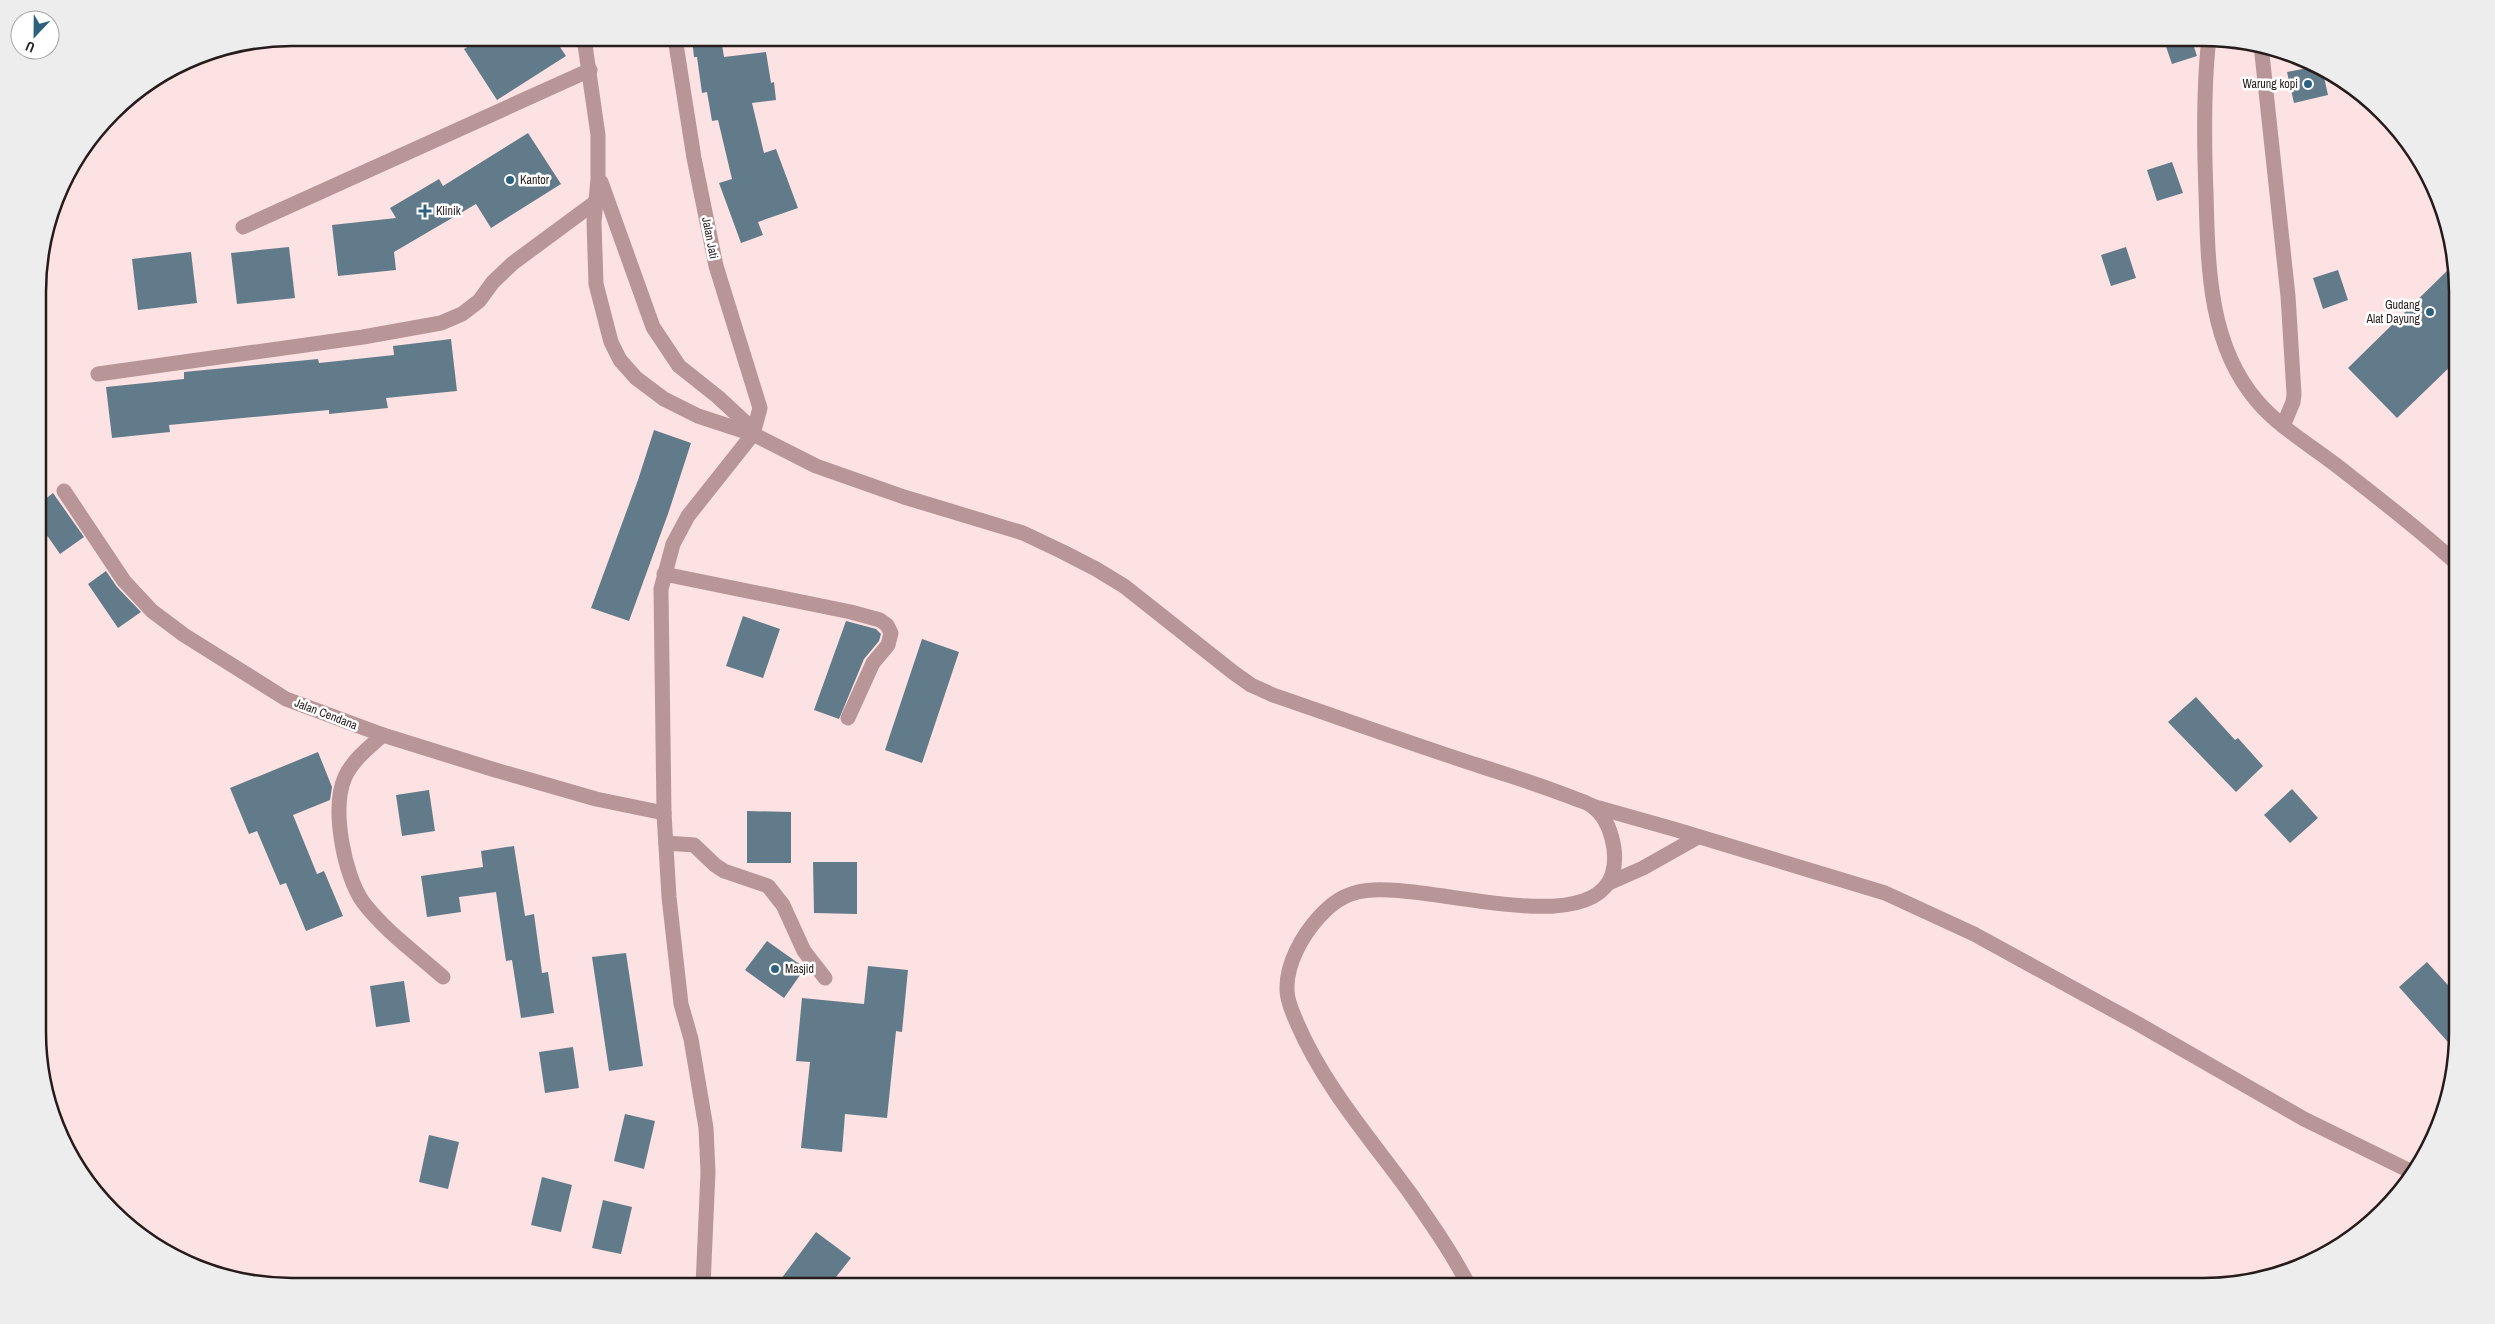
<svg xmlns="http://www.w3.org/2000/svg" width="2495" height="1324" font-family="'Archivo Narrow',sans-serif">
  <style>
    .building { fill: #627b8a }
    .lines { fill: none; stroke-linecap: round; stroke-linejoin: round }
    .minor { stroke: #b89698; stroke-width: 15 }
    .poi-dot { fill: #2e617e; stroke: #fff; stroke-width: 2 }
    .labels { text-anchor: middle; dominant-baseline: central; stroke-width: 5; stroke-linejoin: round; paint-order: stroke }
    .poi-label { font-size: 12px; fill: #271c1c; stroke: #fff; text-anchor: start }
    .street-label { font-size: 12px; fill: #271c1c; stroke: #fff }
    .rim { fill: none; stroke: #271c1c; stroke-width: 2.5 }
  </style>
  <rect width="100%" height="100%" fill="#fde2e3"/>
  <g class="building">
    <polygon points="482,38 554,38 566,56 497,100 464,49"/>
    <polygon points="706,38 721,38 724,57 766,52 771,83 774,82 776,100 752,103 764,153 776,149 798,208 758,222 763,235 741,243 719,183 732,179 718,120 712,121 707,92 702,93 697,57 694,57 692,39"/>
    <polygon points="2163,38 2191,38 2197,56 2172,64"/>
    <polygon points="2318,66 2322,68 2328,95 2294,103 2287,72"/>
    <polygon points="528,133 561,184 491,228 476,204 394,252 396,270 338,276 332,225 396,218 390,208 439,179 443,186"/>
    <polygon points="2172,162 2183,193 2157,201 2147,170"/>
    <polygon points="289,247 295,298 237,304 231,253"/>
    <polygon points="2126,247 2136,278 2111,286 2101,255"/>
    <polygon points="191,252 197,303 138,310 132,259"/>
    <polygon points="2455,263 2456,361 2397,418 2348,368"/>
    <polygon points="2338,270 2348,300 2323,309 2313,278"/>
    <polygon points="451,339 457,391 386,398 388,408 329,414 329,410 169,425 170,432 112,438 106,387 184,379 184,372 318,359 319,363 394,355 393,346"/>
    <polygon points="654,430 691,443 669,511 629,621 591,608 638,480"/>
    <polygon points="53,493 84,537 60,554 39,524 39,504"/>
    <polygon points="106,571 117,587 141,612 118,628 88,584"/>
    <polygon points="743,616 780,629 763,678 726,666"/>
    <polygon points="846,621 876,629 881,634 879,641 864,659 839,719 814,710"/>
    <polygon points="922,639 959,652 922,763 885,750"/>
    <polygon points="2196,697 2235,740 2238,738 2263,766 2236,792 2168,722"/>
    <polygon points="318,752 332,787 330,800 293,815 317,874 324,871 343,916 306,931 286,883 280,885 257,831 249,834 230,788"/>
    <polygon points="2292,789 2318,818 2290,843 2264,815"/>
    <polygon points="429,790 435,831 402,836 396,795"/>
    <polygon points="747,811 791,812 791,863 747,863"/>
    <polygon points="514,846 525,916 534,914 542,973 548,972 554,1013 521,1018 512,960 506,961 496,892 459,897 461,912 427,917 421,876 483,867 481,851"/>
    <polygon points="813,862 857,862 857,914 814,913"/>
    <polygon points="767,941 805,968 784,998 745,970"/>
    <polygon points="626,953 643,1066 609,1071 592,957"/>
    <polygon points="2427,962 2457,995 2455,1050 2399,987"/>
    <polygon points="868,966 908,970 902,1032 896,1031 887,1118 845,1114 842,1152 801,1148 810,1062 796,1061 802,998 864,1004"/>
    <polygon points="404,981 410,1022 376,1027 370,986"/>
    <polygon points="573,1047 579,1088 545,1093 539,1052"/>
    <polygon points="625,1114 655,1121 644,1169 614,1161"/>
    <polygon points="429,1135 459,1142 448,1189 419,1182"/>
    <polygon points="542,1177 572,1185 561,1232 531,1225"/>
    <polygon points="603,1200 632,1207 621,1254 592,1248"/>
    <polygon points="816,1232 851,1258 829,1286 791,1286 781,1279"/>
  </g>
  <g class="lines">
    <g class="minor">
      <path d="M584,38L598,135V179L594,222L596,284L611,342L620,360L636,378L664,399L698,416L753,434L816,466L904,497L1023,533L1063,552L1096,569L1124,586L1234,673L1251,685L1273,695C1343,719 1412,744 1483,767C1512,776 1542,786 1571,797C1577,800 1587,802 1592,806C1611,819 1619,854 1612,875C1588,943 1414,877 1358,892C1343,895 1329,906 1319,917C1302,936 1286,964 1287,990C1287,1002 1293,1013 1297,1023C1324,1086 1370,1138 1410,1193C1431,1223 1452,1253 1469,1286"/>
      <polyline points="675,38 694,158 716,266 760,408 753,434 688,516 673,544 661,589 664,813 669,897 681,1004 691,1039 706,1128 708,1172 703,1286"/>
      <path d="M2209,38C2203,90 2204,142 2206,193C2208,265 2208,344 2257,401C2279,427 2310,445 2336,465C2377,497 2418,528 2456,563"/>
      <polyline points="2261,45 2288,296 2294,394 2293,402 2283,426"/>
      <polyline points="601,182 653,327 679,366 718,397 745,422 753,434"/>
      <polyline points="243,227 590,70"/>
      <polyline points="98,374 363,337 441,323 462,314 479,301 493,282 513,263 597,201"/>
      <polyline points="64,491 124,581 152,611 184,635 286,699 383,735 492,769 596,799 664,813"/>
      <polyline points="664,574 851,612 880,620 887,625 891,633 888,645 873,663 848,718"/>
      <path d="M383,735C369,747 352,761 345,777C331,808 344,875 363,902C385,931 416,953 443,977"/>
      <polyline points="1592,806 1677,830 1885,893 1974,934 2133,1021 2304,1119 2412,1172"/>
      <polyline points="666,843 694,845 715,865 724,871 768,886 783,905 804,951 825,978"/>
      <polyline points="1609,883 1643,868 1698,837"/>
    </g>
  </g>
  <g class="poi-dot">
    <circle cx="2308" cy="84" r="5"/>
    <circle cx="510" cy="180" r="5"/>
    <path d="M422.5 203.5h5v5h5v5h-5v5h-5v-5h-5v-5h5z"/>
    <circle cx="2430" cy="312" r="5"/>
    <circle cx="775" cy="969" r="5"/>
  </g>
  <g class="labels">
    <g class="poi-label">
      <text x="2298" y="84" text-anchor="end">Warung kopi</text>
      <text x="520" y="180">Kantor</text>
      <text x="436" y="211">Klinik</text>
      <text x="2420" y="305" text-anchor="end">Gudang<tspan x="2420" dy="14">Alat Dayung</tspan></text>
      <text x="785" y="969">Masjid</text>
    </g>
    <g class="street-label">
      <text transform="translate(710 238) rotate(79)">Jalan Jati</text>
      <text transform="translate(326 714) rotate(21)">Jalan Cendana</text>
    </g>
  </g>
  <path d="M0 0H2495V1324H0ZM292 46H2203A246 246 0 0 1 2449 292V1032A246 246 0 0 1 2203 1278H292A246 246 0 0 1 46 1032V292A246 246 0 0 1 292 46Z" fill="#eeeded" fill-rule="evenodd"/>
  <path class="rim" d="M292 46H2203A246 246 0 0 1 2449 292V1032A246 246 0 0 1 2203 1278H292A246 246 0 0 1 46 1032V292A246 246 0 0 1 292 46Z"/>
  <g transform="translate(35 35) rotate(202)"><circle r="24" fill="#ffffff" stroke="#a9a4a4"/>
  <path d="M0-4L9 19L0 12L-9 19Z" fill="#2e617e"/>
  <text y="-8" font-size="14" font-weight="bold" text-anchor="middle" fill="#271c1c">U</text>
  </g>
</svg>
